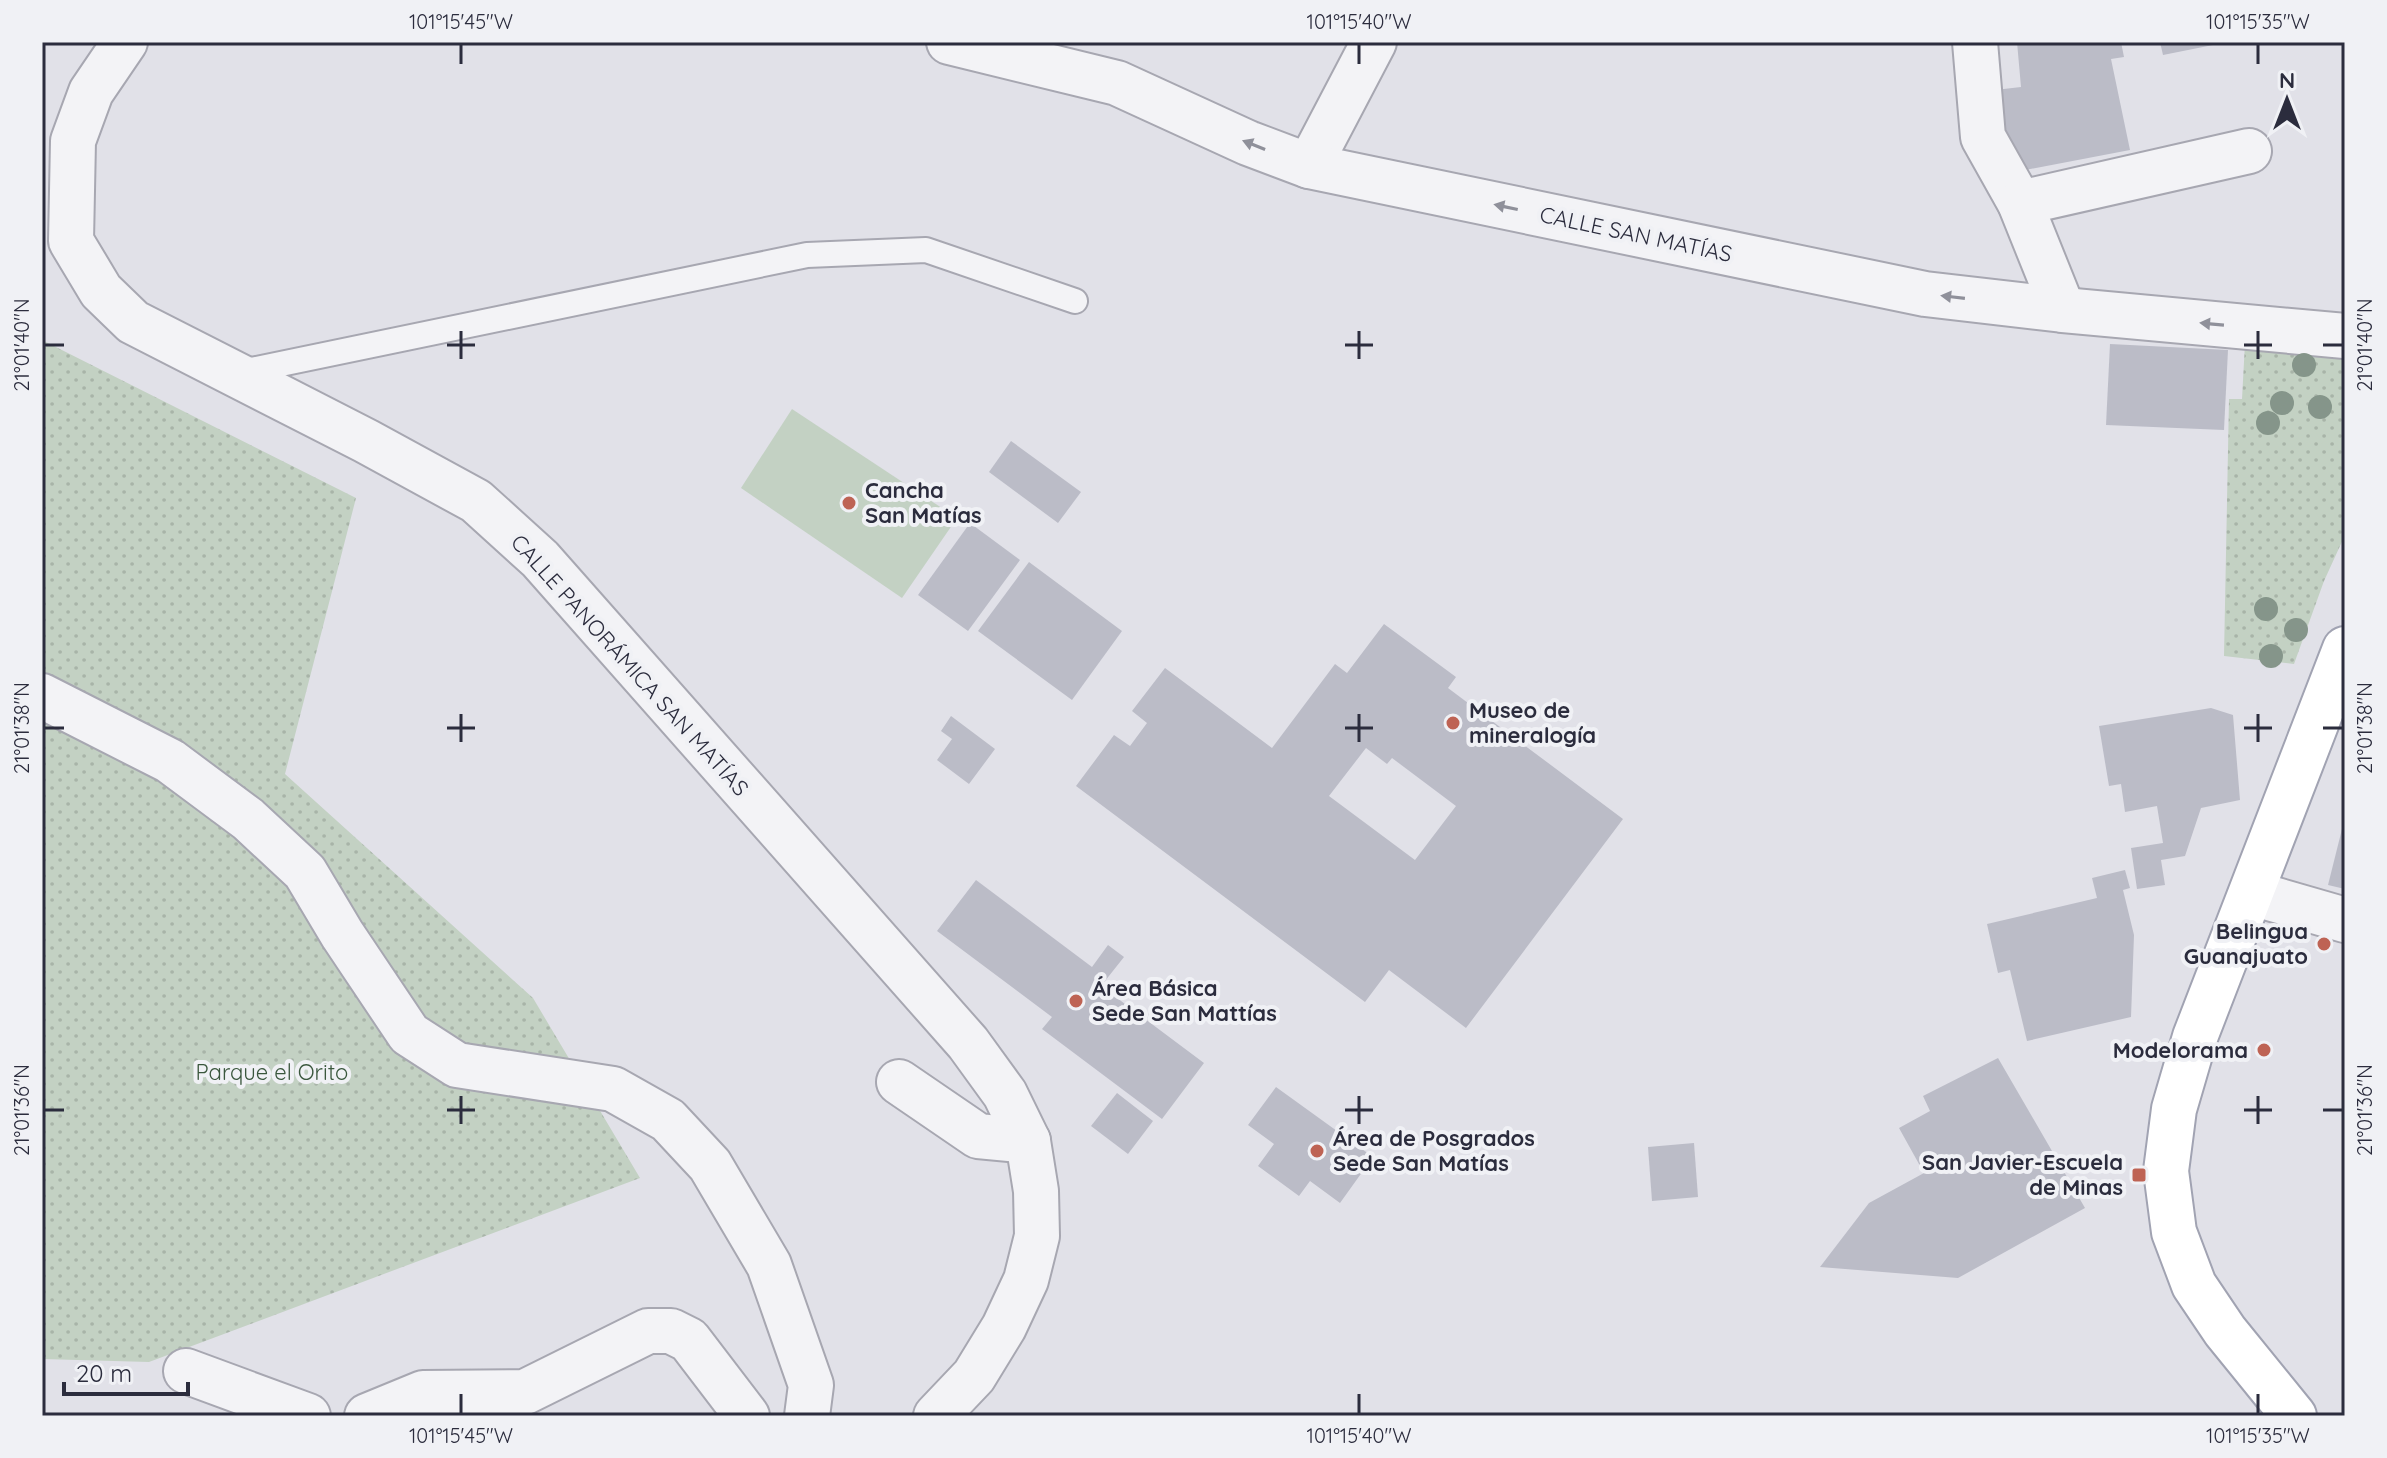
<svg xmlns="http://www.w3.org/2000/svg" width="2387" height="1458" font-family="Quicksand,sans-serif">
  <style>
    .park { fill: url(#park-dots) }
    .pitch { fill: #c3d1c3 }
    .building { fill: #bbbcc7; fill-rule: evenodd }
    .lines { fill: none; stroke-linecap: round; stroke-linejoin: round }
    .service-casing { stroke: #a7a7b1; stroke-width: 28 }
    .minor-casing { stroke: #a7a7b1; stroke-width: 48 }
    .tertiary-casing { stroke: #a7a7b1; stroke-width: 48 }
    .primary-casing { stroke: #a1a3b2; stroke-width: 48 }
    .service { stroke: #f3f3f6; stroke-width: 24 }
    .minor { stroke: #f3f3f6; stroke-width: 44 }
    .tertiary { stroke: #f3f3f6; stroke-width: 44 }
    .primary { stroke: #fff; stroke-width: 44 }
    .tree { fill: #85958a }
    .oneway { fill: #8f909a }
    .ticks { fill: none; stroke: #2b2c3d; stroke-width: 3 }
    .poi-dot { fill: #be6354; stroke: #f0f1f5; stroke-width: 3 }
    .labels { text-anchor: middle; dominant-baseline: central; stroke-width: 8; stroke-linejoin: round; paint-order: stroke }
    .street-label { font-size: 22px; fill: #2b2c3d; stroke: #f0f1f5 }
    .poi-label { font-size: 22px; font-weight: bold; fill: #2b2c3d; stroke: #f0f1f5; text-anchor: start }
    .park-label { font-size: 22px; fill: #3a573d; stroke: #f0f1f5 }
    .neatline { fill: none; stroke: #2b2c3d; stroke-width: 3 }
    .ticks-label { font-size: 20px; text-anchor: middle; fill: #2b2c3d }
  </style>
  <defs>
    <pattern id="park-dots" width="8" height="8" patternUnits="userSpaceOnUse" patternTransform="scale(2)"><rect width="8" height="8" fill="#c3d1c3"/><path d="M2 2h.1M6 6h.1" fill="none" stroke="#a8b4a8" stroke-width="1.8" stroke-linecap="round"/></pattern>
  </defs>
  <rect width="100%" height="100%" fill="#e1e1e8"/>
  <g class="park">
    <polygon points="42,340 356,498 285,774 533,998 640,1178 149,1362 42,1359"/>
    <polygon points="2245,343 2345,352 2345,535 2324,581 2294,664 2224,656 2229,399 2242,399"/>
  </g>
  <polygon class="pitch" points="792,409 957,518 902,598 741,488"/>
  <g class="building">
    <polygon points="2017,42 2121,42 2124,57 2111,59 2130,150 2025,170 2000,138 1995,90 2021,87"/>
    <polygon points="2160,42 2212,42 2213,45 2163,55"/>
    <polygon points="2110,344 2228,350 2224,430 2106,425"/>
    <polygon points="1011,441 1081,492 1058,523 989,472"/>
    <polygon points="970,523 1020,560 968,631 918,595"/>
    <polygon points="1029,562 1122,631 1072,700 978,631"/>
    <path d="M1384,624L1456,677L1448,688L1623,819L1466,1028L1389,970L1365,1002L1076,786L1114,735L1130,746L1147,723L1132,711L1165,668L1272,748L1335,664L1347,673ZM1366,748L1387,764L1392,758L1456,806L1415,860L1329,796Z"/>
    <polygon points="2211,708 2233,715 2240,800 2201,808 2185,856 2161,860 2165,885 2137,889 2131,848 2163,843 2157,806 2125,812 2121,784 2109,786 2099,726"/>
    <polygon points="951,716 995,749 969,784 937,760 952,739 941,731"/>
    <polygon points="2344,821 2345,821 2345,889 2328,885"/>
    <polygon points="2125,870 2130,888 2123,890 2134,935 2131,1017 2027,1041 2010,970 1998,973 1987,924 2097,898 2092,878"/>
    <polygon points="976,880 1092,967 1108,945 1124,957 1101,986 1204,1063 1162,1119 1042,1029 1052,1017 937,931"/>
    <polygon points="1998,1058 2085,1208 1958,1278 1820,1267 1869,1203 1924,1173 1899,1128 1930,1111 1923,1096"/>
    <polygon points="1276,1087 1373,1157 1340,1203 1310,1181 1299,1196 1258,1166 1274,1144 1248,1125"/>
    <polygon points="1117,1093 1153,1121 1128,1154 1091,1126"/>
    <polygon points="1694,1143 1698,1197 1652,1201 1648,1147"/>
  </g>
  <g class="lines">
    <defs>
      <polyline id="service" points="237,373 807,255 926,250 1075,301"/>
      <g id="minor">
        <polyline points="1975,42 1983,137 2020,203 2063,310"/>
        <polyline points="1309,166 1374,42"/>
        <polyline points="2020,203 2249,151"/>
        <polyline points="42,696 170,761 248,819 305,872 342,934 409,1034 457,1065 613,1089 668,1120 710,1165 769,1265 811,1385 807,1416"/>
        <polyline points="2252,893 2345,920"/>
        <polyline points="899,1082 978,1136 1028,1141"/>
        <polyline points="186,1371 308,1416"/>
        <polyline points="367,1416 423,1393 525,1392 648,1331 671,1331 689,1340 747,1416"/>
      </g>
      <g id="tertiary">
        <polyline points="125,42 91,92 73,141 71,241 101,291 133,322 366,441 476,501 540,559 968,1043 1005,1094 1028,1141 1036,1191 1037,1236 1026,1280 1004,1327 974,1376 936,1416"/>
        <polyline points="949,42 1117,83 1248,143 1309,166 1925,294 2063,310 2345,336"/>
      </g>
      <polyline id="primary" points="2294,1416 2225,1331 2194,1285 2174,1232 2166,1171 2174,1109 2195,1037 2345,649"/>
    </defs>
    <use href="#service" class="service-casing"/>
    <use href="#minor" class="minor-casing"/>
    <use href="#tertiary" class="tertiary-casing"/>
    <use href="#primary" class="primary-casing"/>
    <use href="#service" class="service"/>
    <use href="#minor" class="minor"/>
    <use href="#tertiary" class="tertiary"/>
    <use href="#primary" class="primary"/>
  </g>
  <g class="tree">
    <circle cx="2304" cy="365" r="12"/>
    <circle cx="2282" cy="403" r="12"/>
    <circle cx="2320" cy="407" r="12"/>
    <circle cx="2268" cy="423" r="12"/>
    <circle cx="2266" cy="609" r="12"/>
    <circle cx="2296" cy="630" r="12"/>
    <circle cx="2271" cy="656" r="12"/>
  </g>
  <defs><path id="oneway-solid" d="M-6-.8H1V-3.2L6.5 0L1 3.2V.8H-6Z" transform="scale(2)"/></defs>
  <g class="oneway">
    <use href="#oneway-solid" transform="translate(1254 145) rotate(-158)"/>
    <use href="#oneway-solid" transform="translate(1506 207) rotate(-168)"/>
    <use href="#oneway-solid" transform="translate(1953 297) rotate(-173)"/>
    <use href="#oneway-solid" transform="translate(2212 324) rotate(-175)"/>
  </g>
  <path class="ticks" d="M461,44V64M1359,44V64M2258,44V64M461,331V359M1359,331V359M2258,331V359M44,345H64M447,345H475M1345,345H1373M2244,345H2272M2323,345H2343M461,714V742M1359,714V742M2258,714V742M44,728H64M447,728H475M1345,728H1373M2244,728H2272M2323,728H2343M461,1096V1124M1359,1096V1124M2258,1096V1124M44,1110H64M447,1110H475M1345,1110H1373M2244,1110H2272M2323,1110H2343M461,1394V1414M1359,1394V1414M2258,1394V1414"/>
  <g class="poi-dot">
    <circle cx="849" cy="503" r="8"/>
    <circle cx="1453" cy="723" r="8"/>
    <circle cx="2324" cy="944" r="8"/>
    <circle cx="1076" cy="1001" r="8"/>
    <circle cx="2264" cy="1050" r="8"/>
    <circle cx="1317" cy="1151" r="8"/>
    <rect x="2131" y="1167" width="16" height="16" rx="4"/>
  </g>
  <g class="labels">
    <g class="street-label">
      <text transform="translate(1636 234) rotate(12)">CALLE SAN MATÍAS</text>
      <text transform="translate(630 665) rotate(48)">CALLE PANORÁMICA SAN MATÍAS</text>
    </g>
    <g class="poi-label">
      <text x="865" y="490">Cancha<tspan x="865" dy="25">San Matías</tspan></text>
      <text x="1469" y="710">Museo de<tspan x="1469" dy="25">mineralogía</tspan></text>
      <text x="2308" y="931" text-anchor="end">Belingua<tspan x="2308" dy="25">Guanajuato</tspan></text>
      <text x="1092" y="988">Área Básica<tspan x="1092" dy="25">Sede San Mattías</tspan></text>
      <text x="2248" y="1050" text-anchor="end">Modelorama</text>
      <text x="1333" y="1138">Área de Posgrados<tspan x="1333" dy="25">Sede San Matías</tspan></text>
      <text x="2123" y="1162" text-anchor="end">San Javier-Escuela<tspan x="2123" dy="25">de Minas</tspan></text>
    </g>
    <g class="park-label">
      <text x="272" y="1072">Parque el Orito</text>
    </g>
  </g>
  <rect width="2387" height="1458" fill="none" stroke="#f0f1f5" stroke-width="88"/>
  <g transform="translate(2287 100)" stroke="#f0f1f5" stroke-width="6" paint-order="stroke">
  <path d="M0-6L14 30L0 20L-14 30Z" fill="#2b2c3d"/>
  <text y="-12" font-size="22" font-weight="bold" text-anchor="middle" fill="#2b2c3d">N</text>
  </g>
  <path d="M64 1382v12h124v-12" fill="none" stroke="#2b2c3d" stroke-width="4"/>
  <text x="76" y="1382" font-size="24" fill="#2b2c3d" stroke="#f0f1f5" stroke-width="6" paint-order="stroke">20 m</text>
  <rect x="44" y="44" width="2299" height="1370" class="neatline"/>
  <g class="ticks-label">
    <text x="461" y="29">101°15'45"W</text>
    <text x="1359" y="29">101°15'40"W</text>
    <text x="2258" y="29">101°15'35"W</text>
    <text transform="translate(22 345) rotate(-90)" y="7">21°01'40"N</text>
    <text transform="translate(2365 345) rotate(-90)" y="7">21°01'40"N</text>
    <text transform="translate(22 728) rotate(-90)" y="7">21°01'38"N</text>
    <text transform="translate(2365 728) rotate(-90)" y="7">21°01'38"N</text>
    <text transform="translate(22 1110) rotate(-90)" y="7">21°01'36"N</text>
    <text transform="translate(2365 1110) rotate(-90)" y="7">21°01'36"N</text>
    <text x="461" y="1443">101°15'45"W</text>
    <text x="1359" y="1443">101°15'40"W</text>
    <text x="2258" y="1443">101°15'35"W</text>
  </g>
</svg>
